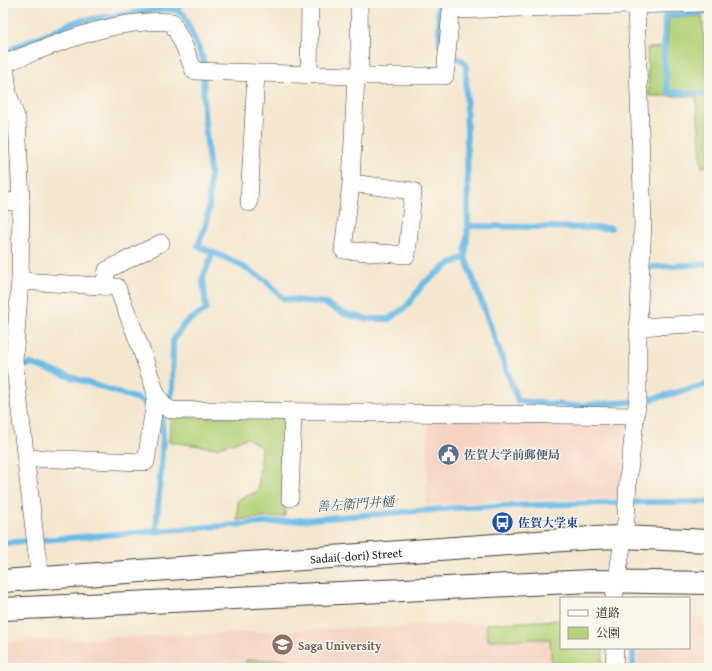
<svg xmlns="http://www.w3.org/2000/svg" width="712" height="671" font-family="'Gentium Book Plus','Noto Serif JP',serif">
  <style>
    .built { fill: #f5d2c2 }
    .green { fill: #b3d279; stroke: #68774a }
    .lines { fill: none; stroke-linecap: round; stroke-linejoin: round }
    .stream { stroke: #6bbce6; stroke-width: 6 }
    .street-casing { stroke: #3c3a37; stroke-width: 18 }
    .secondary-casing { stroke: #3c3a37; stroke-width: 24 }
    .street { stroke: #fff; stroke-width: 17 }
    .secondary { stroke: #fff; stroke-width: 22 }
    .labels { text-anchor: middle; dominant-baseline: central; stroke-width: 3; stroke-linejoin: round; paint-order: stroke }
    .service-label { font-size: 12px; font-weight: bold; fill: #4e5e75; stroke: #fbf7ec; text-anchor: start }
    .transit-label { font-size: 12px; font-weight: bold; fill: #164399; stroke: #fbf7ec; text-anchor: start }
    .street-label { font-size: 12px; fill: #1c1c1c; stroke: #fbf7ec }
    .education-label { font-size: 12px; font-weight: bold; fill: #785e54; stroke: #fbf7ec; text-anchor: start }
    .water-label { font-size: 13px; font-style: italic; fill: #3c5c6d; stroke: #fbf7ec }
  </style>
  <rect width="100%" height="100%" fill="#fbf7ec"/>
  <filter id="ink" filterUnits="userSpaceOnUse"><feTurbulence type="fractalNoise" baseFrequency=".025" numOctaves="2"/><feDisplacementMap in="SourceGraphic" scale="8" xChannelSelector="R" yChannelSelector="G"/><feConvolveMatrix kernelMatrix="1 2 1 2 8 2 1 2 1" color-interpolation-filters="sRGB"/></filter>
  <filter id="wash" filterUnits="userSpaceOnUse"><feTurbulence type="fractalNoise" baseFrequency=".012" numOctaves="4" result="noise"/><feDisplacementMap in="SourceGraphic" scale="16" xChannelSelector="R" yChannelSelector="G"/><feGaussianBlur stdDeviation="0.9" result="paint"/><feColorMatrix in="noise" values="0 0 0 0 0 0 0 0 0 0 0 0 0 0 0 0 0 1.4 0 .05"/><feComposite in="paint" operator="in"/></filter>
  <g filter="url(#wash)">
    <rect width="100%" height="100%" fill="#f4e7d0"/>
    <g class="built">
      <polygon points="428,417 629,423 620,497 511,500 426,505"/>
      <polygon points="689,617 703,617 706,668 638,668 638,648 689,648"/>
      <polygon points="561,620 561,648 603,648 602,668 3,668 3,642"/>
    </g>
    <g class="green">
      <polygon points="702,16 709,90 709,166 702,167 696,96 649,96 647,48 667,47 669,18"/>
      <polygon points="170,417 288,418 285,516 237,520 238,500 258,491 261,447 247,438 216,448 169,442"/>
      <polygon points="561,620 561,648 603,648 602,668 552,668 550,639 488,640 486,624"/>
      <polygon points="289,659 289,668 247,668 246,660"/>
    </g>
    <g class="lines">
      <g class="stream">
        <polyline points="438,3 440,45"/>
        <polyline points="176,10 182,3"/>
        <polyline points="709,12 665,16 664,61 668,92 709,94"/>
        <polyline points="8,53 16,47 77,21 164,9 176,10 184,15 203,59 204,113 210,174 209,206 206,225 198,246 233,261 265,280 284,299 324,303 345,314 368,319 389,319 406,307 424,283 448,265 465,257"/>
        <polyline points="447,57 462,60 466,64 468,226 465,257 518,401 575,406 644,401 709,384"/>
        <polyline points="468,226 611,228"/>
        <polyline points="650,267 709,264"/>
        <polyline points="3,369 31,364 138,399 152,408"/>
        <polyline points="156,532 163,440 162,413 172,393 173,341 184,324 206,309 203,278 213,252"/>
        <polyline points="3,543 468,507 639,502 709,502"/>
        <polyline points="633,648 633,668"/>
      </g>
    </g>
  </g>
  <g filter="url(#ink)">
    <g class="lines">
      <defs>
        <g id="street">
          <polyline points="3,60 5,63 8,93 17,120 21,201 20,281 14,360 40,580"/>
          <path d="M5,63C59,43 113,18 172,22L185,48L194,71L356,76H445L451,10L702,3"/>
          <polyline points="309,75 310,3"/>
          <polyline points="351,183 413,191 407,255 343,250 351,183 356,76 360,67 359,3"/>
          <polyline points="3,202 21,201"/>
          <polyline points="249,203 256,73"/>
          <polyline points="20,281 117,287 139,343 156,393 163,405 171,410 635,416"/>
          <polyline points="104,286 107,270 161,243"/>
          <polyline points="638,327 709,323"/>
          <polyline points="26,458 146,462 156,393"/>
          <polyline points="290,498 293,412"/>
          <polyline points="614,598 626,520 628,479 638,396 638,327 643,223 636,4"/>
          <polyline points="614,668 615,648"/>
        </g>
        <g id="secondary">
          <path id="s1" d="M3,581L591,538L623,537L709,541"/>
          <polyline points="3,609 592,581 709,583"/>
        </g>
      </defs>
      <use href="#street" class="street-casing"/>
      <use href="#secondary" class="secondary-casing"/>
      <use href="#street" class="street"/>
      <use href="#secondary" class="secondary"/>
    </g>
  </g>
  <defs>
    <symbol id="civic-disc" viewBox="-11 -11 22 22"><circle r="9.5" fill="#5c6f8a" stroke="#fbf7ec"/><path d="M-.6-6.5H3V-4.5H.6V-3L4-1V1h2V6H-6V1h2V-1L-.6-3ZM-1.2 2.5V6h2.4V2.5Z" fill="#fff"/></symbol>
    <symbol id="bus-disc" viewBox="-11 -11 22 22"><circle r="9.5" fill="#1a4fb4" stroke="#fbf7ec"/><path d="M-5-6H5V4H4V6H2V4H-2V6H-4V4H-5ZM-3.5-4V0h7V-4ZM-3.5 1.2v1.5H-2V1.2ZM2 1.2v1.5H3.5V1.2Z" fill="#fff"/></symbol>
    <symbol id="university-disc" viewBox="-11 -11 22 22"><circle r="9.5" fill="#8d6e63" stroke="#fbf7ec"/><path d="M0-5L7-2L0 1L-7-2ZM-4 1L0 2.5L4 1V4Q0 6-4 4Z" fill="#fff"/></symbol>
  </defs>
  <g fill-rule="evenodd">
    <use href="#civic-disc" x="436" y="442" width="25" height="25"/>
    <use href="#bus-disc" x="490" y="510" width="25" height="25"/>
    <use href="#university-disc" x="270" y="632" width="25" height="25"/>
  </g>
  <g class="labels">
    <g class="service-label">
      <text x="464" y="454">佐賀大学前郵便局</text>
    </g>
    <g class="transit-label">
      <text x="518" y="522">佐賀大学東</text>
    </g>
    <g class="street-label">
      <text stroke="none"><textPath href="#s1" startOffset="354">Sadai(-dori) Street</textPath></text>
    </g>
    <g class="education-label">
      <text x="298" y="645">Saga University</text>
    </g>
    <g class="water-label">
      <text transform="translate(355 504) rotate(-4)">善左衛門井樋</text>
    </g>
  </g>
  <rect width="712" height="671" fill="none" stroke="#fbf7ec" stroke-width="16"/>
  <rect x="560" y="597" width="130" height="52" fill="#fbf7ec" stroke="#a29f99"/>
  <rect x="568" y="610" width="20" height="6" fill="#ffffff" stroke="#a29f99"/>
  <text x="596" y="617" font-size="12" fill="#1c1c1c">道路</text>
  <rect x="568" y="627" width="20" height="12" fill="#b3d279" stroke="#a29f99"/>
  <text x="596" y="637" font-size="12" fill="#1c1c1c">公園</text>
</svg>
